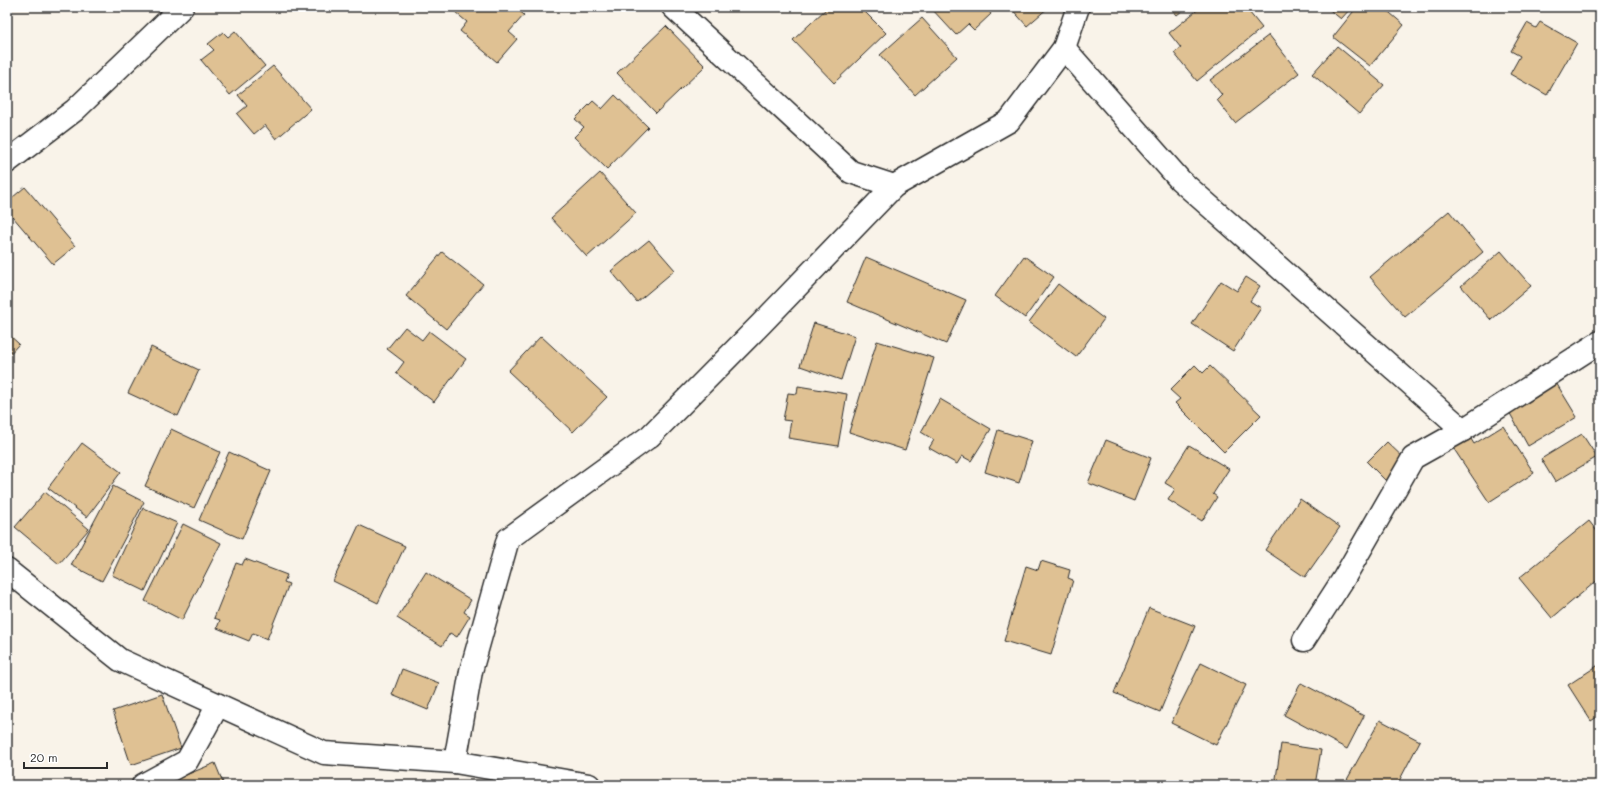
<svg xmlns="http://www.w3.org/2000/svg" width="1607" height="792" font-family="Mali,sans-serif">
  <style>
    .building { fill: #dfc193; stroke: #2b2b2b }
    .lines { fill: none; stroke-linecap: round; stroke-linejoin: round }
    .minor-casing { stroke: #2b2b2b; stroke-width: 25 }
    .minor { stroke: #fff; stroke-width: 22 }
  </style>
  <rect width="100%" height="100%" fill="#f9f3e9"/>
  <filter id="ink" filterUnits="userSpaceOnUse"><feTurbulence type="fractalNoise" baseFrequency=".025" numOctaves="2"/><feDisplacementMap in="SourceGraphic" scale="8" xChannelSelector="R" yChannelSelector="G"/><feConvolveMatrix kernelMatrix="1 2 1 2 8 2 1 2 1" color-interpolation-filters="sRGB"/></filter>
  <g filter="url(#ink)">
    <g class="building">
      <polygon points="449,7 515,7 524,15 509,32 517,39 497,62 460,31 467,22"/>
      <polygon points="828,7 860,7 886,33 834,83 793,40"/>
      <polygon points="930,7 986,7 991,14 974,30 968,24 956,35"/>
      <polygon points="1010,7 1049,7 1027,26"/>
      <polygon points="1170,7 1187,7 1177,15"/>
      <polygon points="1201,7 1245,7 1262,28 1197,81 1174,53 1181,48 1169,33"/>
      <polygon points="1326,7 1352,7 1341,19"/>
      <polygon points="1357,7 1383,7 1404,25 1370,66 1333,37"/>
      <polygon points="922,18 957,57 915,95 880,55"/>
      <polygon points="1540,22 1577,43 1547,95 1510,74 1520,56 1511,51 1527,23 1536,28"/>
      <polygon points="666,26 705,66 656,113 617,73"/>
      <polygon points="235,31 265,66 230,95 201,60 214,50 208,44 223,32 228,37"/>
      <polygon points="1269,35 1299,73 1235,123 1217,100 1222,95 1210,80"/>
      <polygon points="1337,46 1384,85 1359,114 1312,74"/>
      <polygon points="273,66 311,109 276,139 265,125 254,134 237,114 247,106 238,95"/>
      <polygon points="615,95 648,127 607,169 574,137 584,127 575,119 593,101 602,109"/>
      <polygon points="600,173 636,213 587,257 551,218"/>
      <polygon points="25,187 75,246 53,264 7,210 7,202"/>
      <polygon points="1449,211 1483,252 1405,317 1370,277"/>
      <polygon points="649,240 675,270 637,302 611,271"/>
      <polygon points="1501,251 1531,286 1491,320 1461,286"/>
      <polygon points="442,252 483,284 446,329 406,296"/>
      <polygon points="1024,256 1054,277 1025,318 995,296"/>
      <polygon points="866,257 966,300 946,344 847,302"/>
      <polygon points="1246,277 1260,286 1250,301 1261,308 1233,351 1192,324 1221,281 1237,291"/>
      <polygon points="1058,284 1104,319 1076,357 1029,322"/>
      <polygon points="814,323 855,336 841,380 800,366"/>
      <polygon points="405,327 422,340 429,331 466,359 434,402 396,373 404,362 387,349"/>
      <polygon points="7,333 19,344 7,357"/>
      <polygon points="541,336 607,397 573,432 508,371"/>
      <polygon points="877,341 934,358 905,450 849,432"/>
      <polygon points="151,347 199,370 178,416 128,393"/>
      <polygon points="1195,365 1203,373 1210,366 1261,415 1224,452 1175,403 1180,399 1170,390"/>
      <polygon points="1555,381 1577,417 1528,446 1507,408"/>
      <polygon points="798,386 847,394 838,446 788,438 791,421 783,420 788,393 797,394"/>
      <polygon points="940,399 991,429 971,461 962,456 957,464 929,448 934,440 921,432"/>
      <polygon points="1503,426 1534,473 1489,502 1448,440 1465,429 1474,444"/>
      <polygon points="171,429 220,452 194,508 145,486"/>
      <polygon points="998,430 1032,441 1019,483 985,472"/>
      <polygon points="1582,434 1597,457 1555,482 1541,459"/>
      <polygon points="1106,440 1151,458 1134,501 1088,483"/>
      <polygon points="1387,442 1408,462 1387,482 1367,462"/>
      <polygon points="82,443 121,472 87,517 48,488"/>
      <polygon points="1189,445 1229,469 1213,494 1217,497 1202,521 1168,500 1175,489 1165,483"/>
      <polygon points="229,452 271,471 242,539 199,520"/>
      <polygon points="113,486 144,502 102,581 71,565"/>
      <polygon points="45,492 89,529 59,564 15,527"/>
      <polygon points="1300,499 1340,527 1305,577 1265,550"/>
      <polygon points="143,508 177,523 145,591 112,575"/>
      <polygon points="1589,521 1600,535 1600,578 1552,618 1519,578"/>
      <polygon points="183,524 221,543 182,620 145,601"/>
      <polygon points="359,525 405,546 378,603 333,581"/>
      <polygon points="245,559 287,575 284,582 289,584 267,639 253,633 249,641 217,628 220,620 214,618 236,563 242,565"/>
      <polygon points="1041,561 1070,570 1068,578 1073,580 1051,655 1004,641 1026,566 1038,570"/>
      <polygon points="426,572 471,600 464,612 470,616 457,637 450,633 442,646 397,618"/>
      <polygon points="1149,608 1195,626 1160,712 1114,693"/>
      <polygon points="1201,663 1246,685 1216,745 1171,723"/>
      <polygon points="1600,664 1600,715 1591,721 1568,685"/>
      <polygon points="402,669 439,683 428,710 392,695"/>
      <polygon points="1301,683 1364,716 1347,749 1284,715"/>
      <polygon points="162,694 181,748 131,765 113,711"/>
      <polygon points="1380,720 1420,741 1397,785 1344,785"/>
      <polygon points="1281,744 1321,750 1315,785 1275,785"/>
      <polygon points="215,763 224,785 164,785 164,784"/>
    </g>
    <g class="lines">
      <defs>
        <g id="minor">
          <polyline points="673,7 851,172 894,186 1009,121 1064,48 1078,7"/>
          <polyline points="1064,48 1180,180 1463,430"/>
          <polyline points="7,162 75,110 182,7"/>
          <polyline points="7,570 120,660 324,753 455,762"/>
          <polyline points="1304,640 1344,578 1413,458 1463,430 1600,342"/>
          <polyline points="143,785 187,761 218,705"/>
          <polyline points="589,785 455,762 471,671 508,539 650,436 761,324 894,186"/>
        </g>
      </defs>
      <use href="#minor" class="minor-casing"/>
      <use href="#minor" class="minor"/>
    </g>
  </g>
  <rect width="1607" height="792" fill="none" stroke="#fff" stroke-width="24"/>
  <rect x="12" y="12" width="1583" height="768" fill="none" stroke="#2b2b2b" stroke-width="1.5" filter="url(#ink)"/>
  <path d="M24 762v6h83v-6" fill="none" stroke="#2b2b2b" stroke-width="2"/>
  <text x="30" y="762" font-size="12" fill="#2b2b2b" stroke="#ffffff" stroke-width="3" paint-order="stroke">20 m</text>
</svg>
